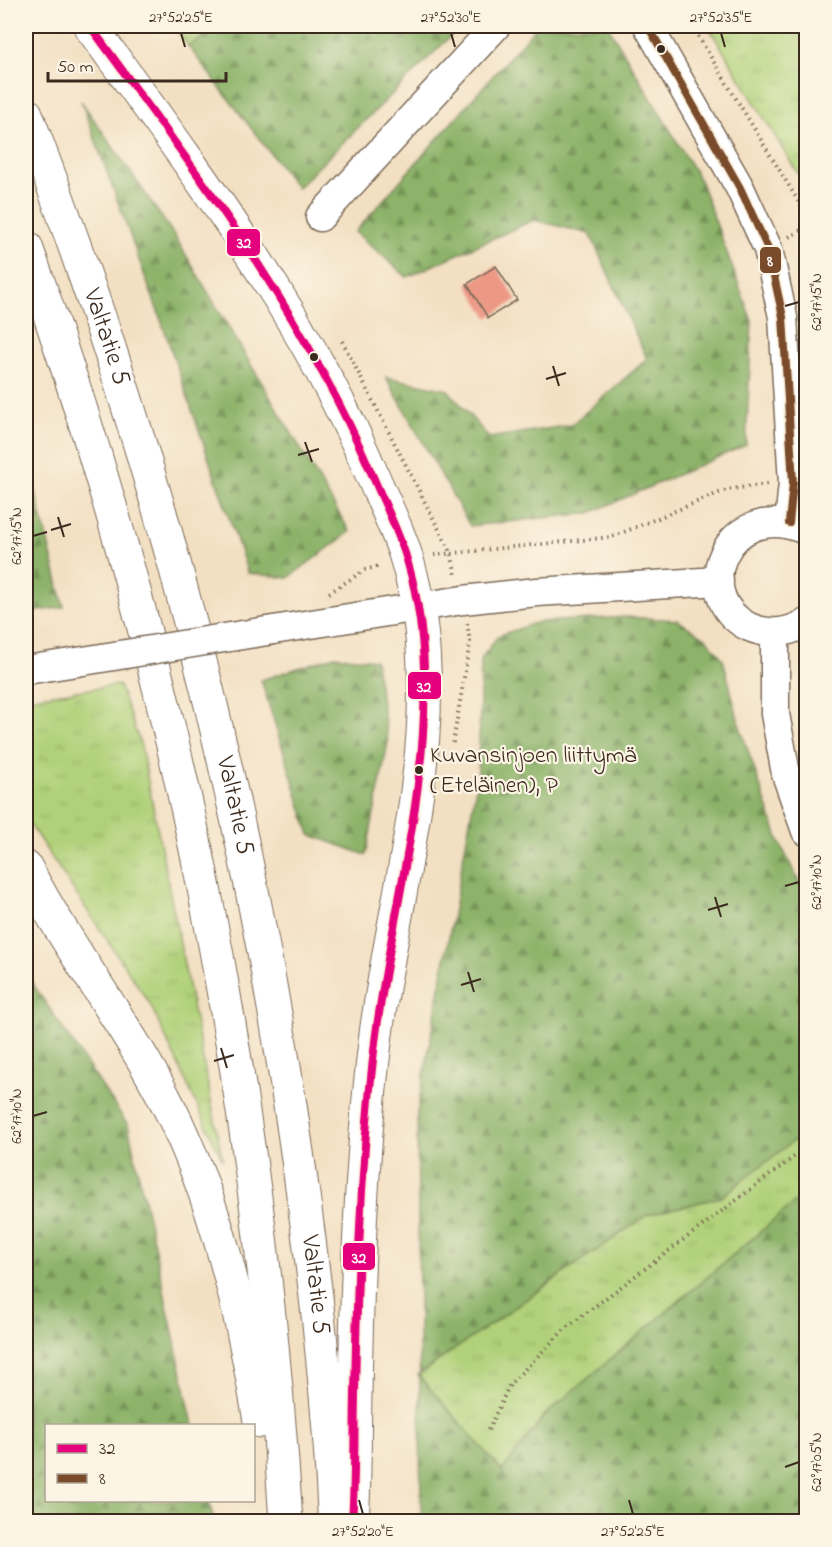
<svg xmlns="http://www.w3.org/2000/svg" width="832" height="1547" font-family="'Indie Flower',sans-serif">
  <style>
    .grass { fill: url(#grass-tufts); stroke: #767e4c; stroke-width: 1.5 }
    .forest { fill: url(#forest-firs); stroke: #646e44; stroke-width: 1.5 }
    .building { fill: #ec9885 }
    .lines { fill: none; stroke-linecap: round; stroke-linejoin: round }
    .minor-casing { stroke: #7b6a58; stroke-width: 31 }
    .highway-casing { stroke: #7b6a58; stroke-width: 35 }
    .path { stroke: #7b6a58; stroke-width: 4; stroke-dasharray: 1.5 4.5; stroke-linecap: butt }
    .minor { stroke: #fff; stroke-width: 28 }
    .highway { stroke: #fff; stroke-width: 33 }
    .minor-bridge-casing { stroke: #7b6a58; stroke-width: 31; stroke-linecap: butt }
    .minor-bridge { stroke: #fff; stroke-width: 28 }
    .bus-1-casing { stroke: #fcf5e5; stroke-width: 12 }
    .bus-2-casing { stroke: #fcf5e5; stroke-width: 12 }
    .bus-1 { stroke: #e5007d; stroke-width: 8 }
    .bus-2 { stroke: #7a4b2a; stroke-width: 8 }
    .ticks { fill: none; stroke: #3b2a1e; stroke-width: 2 }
    .bus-dot { fill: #3b2a1e; stroke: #fcf5e5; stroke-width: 2 }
    .labels { text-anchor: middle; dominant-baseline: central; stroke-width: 4.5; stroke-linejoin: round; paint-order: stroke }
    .bus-label { font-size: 24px; fill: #3b2a1e; stroke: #fcf5e5; text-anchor: start }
    .street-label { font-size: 26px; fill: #3b2a1e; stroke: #fcf5e5 }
    .line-badge { stroke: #fcf5e5; stroke-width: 2 }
    .badge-label { font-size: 16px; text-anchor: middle; font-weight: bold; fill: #fff }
    .neatline { fill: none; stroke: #3b2a1e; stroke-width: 2 }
    .ticks-label { font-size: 15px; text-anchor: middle; fill: #3b2a1e }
  </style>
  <defs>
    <pattern id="grass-tufts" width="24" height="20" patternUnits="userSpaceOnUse" patternTransform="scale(1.5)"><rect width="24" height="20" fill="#b0d179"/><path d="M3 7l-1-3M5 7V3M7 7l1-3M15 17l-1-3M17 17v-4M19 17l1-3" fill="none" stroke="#98b468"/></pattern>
    <pattern id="forest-firs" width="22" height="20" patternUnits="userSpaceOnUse" patternTransform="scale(1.5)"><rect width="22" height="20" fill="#8cb369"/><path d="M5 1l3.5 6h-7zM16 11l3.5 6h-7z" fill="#749256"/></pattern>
  </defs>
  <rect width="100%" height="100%" fill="#fcf5e5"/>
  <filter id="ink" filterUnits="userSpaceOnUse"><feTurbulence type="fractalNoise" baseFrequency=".0167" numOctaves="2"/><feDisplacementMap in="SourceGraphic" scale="12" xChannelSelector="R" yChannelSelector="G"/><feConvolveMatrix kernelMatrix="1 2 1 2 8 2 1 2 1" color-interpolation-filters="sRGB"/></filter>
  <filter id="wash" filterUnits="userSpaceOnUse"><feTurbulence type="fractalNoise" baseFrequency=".008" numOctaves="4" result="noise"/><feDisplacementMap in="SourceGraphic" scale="24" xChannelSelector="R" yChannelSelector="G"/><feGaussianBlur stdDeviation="1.35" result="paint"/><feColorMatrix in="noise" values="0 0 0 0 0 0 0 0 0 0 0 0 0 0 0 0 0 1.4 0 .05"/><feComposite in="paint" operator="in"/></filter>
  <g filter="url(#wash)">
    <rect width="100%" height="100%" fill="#f3e0c3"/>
    <g class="grass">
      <polygon points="173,26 223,26 188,46"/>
      <polygon points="708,26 806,26 806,187"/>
      <polygon points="119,685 141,746 223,1161 150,1004 26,819 26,698"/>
      <polygon points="806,1131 806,1193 545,1415 502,1471 418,1375 647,1215 721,1197"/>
    </g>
    <g class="forest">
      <polygon points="223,26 461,26 297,188 188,46"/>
      <polygon points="537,26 608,26 701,182 752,321 746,445 590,513 470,526 386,377 448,390 489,438 571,425 647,359 590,234 534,220 407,277 355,232"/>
      <polygon points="81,101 174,235 350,532 288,578 248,573 161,320"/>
      <polygon points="26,454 64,607 33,612 26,608"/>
      <polygon points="626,617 677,620 706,638 723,659 740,727 779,841 806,897 806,1131 721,1197 647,1215 418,1375 502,1471 545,1415 806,1193 806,1521 421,1521 417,1114 478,776 481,659 498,636 538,622"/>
      <polygon points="335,656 375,660 388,742 366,855 310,835 261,680"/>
      <polygon points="26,974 128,1125 193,1425 46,1426 46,1500 209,1501 214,1521 26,1521"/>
    </g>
    <g id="blocks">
      <polygon class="building" points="496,266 517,300 488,318 467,284"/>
    </g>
  </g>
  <g filter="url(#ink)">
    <use href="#blocks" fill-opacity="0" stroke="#7b6a58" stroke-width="1.5"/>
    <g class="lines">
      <defs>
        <g id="minor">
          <polyline points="648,26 740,188 768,249 783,317 793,483 789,523"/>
          <polyline points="320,217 496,26"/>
          <path d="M805,530C726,496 687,596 749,627C770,636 788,633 806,623"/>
          <polyline points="273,630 463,600 537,592 719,581"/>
          <polyline points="775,633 775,714 786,774 806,831"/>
          <polyline points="26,670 77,662"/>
        </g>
        <g id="highway">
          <path d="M90,26C195,170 304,313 374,479C385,505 399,532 407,560C454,716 394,886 375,1042C361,1159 357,1277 355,1394C354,1436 355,1479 352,1522"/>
          <path id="s1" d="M26,114C146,425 232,743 285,1073C308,1218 327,1364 334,1511"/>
          <path d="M26,247C173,656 260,1088 286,1522"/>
          <path d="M26,868C68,949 125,1021 167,1103C217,1202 242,1313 260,1421"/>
        </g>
      </defs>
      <use href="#minor" class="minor-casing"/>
      <use href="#highway" class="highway-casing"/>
      <g class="path">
        <polyline points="692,26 806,214"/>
        <polyline points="789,237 806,227"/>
        <polyline points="342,341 451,553 456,575"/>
        <polyline points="434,555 612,537 726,490 767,484"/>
        <polyline points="329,593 365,570 380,566"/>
        <polyline points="453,743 470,642 467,623"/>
        <polyline points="488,1430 510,1384 566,1328 806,1148"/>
      </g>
      <use href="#minor" class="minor"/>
      <use href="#highway" class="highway"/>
      <defs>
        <polyline id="minor-bridge" points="77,662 273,630"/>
      </defs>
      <use href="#minor-bridge" class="minor-bridge-casing"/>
      <use href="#minor-bridge" class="minor-bridge"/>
      <defs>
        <path id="bus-1" d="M90,26C195,170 304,313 374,479C385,505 399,532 407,560C454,716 394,886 375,1042C361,1159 357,1277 355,1394C354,1436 355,1479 352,1522"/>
        <polyline id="bus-2" points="648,26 740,188 768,249 783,317 793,483 789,523"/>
      </defs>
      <use href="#bus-1" class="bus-1-casing"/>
      <use href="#bus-2" class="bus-2-casing"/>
      <use href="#bus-1" class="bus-1"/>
      <use href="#bus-2" class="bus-2"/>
    </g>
  </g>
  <path class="ticks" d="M181,33L185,47M451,33L455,47M721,33L725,47M785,306L799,302M553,366L559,386M546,379L566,373M305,442L312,462M298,455L319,449M58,517L64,537M51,530L71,524M33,536L47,532M785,886L799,882M715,897L721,917M708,910L728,904M468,972L474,992M461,985L481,979M221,1048L227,1068M214,1061L234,1055M33,1116L47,1112M785,1467L799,1462M359,1500L363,1514M629,1500L633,1514"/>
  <g class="bus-dot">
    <circle cx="661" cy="49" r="5"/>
    <circle cx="314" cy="357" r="5"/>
    <circle cx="419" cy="770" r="5"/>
  </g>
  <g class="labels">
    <g class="bus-label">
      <text x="430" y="756">Kuvansinjoen liittymä<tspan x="430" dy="30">(Eteläinen), P</tspan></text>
    </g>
    <g class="street-label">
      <text stroke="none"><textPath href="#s1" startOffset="237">Valtatie 5</textPath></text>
      <text stroke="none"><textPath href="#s1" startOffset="723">Valtatie 5</textPath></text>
      <text stroke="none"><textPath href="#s1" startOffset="1209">Valtatie 5</textPath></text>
    </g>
  </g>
  <g class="line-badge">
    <rect x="226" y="228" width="35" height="29" rx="6" fill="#e5007d"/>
    <rect x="759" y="246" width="23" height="28" rx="6" fill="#7a4b2a"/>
    <rect x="407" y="671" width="35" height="29" rx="6" fill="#e5007d"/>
    <rect x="342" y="1242" width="34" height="29" rx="6" fill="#e5007d"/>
  </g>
  <g class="badge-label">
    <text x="244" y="248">32</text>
    <text x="770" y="266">8</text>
    <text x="424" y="692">32</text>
    <text x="359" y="1263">32</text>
  </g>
  <rect width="832" height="1547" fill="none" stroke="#fcf5e5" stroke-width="66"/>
  <rect x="45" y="1424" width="210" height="78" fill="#fcf5e5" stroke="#afa495" stroke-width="1.5"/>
  <rect x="57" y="1444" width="30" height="9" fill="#e5007d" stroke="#afa495" stroke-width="1.5"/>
  <text x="99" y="1454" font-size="18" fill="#3b2a1e">32</text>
  <rect x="57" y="1474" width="30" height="9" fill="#7a4b2a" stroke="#afa495" stroke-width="1.5"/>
  <text x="99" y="1484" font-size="18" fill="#3b2a1e">8</text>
  <path d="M48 72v9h178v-9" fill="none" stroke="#3b2a1e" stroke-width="3"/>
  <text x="57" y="72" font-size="18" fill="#3b2a1e" stroke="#fcf5e5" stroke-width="4.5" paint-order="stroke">50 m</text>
  <rect x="33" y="33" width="766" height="1481" class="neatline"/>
  <g class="ticks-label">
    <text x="181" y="22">27°52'25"E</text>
    <text x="451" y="22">27°52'30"E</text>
    <text x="721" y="22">27°52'35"E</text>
    <text transform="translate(816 302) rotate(-90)" y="5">62°17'15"N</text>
    <text transform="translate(16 536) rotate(-90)" y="5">62°17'15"N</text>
    <text transform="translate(816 882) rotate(-90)" y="5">62°17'10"N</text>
    <text transform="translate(16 1116) rotate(-90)" y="5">62°17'10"N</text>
    <text transform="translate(816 1462) rotate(-90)" y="5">62°17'05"N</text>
    <text x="363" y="1536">27°52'20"E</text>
    <text x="633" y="1536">27°52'25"E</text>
  </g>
</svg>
